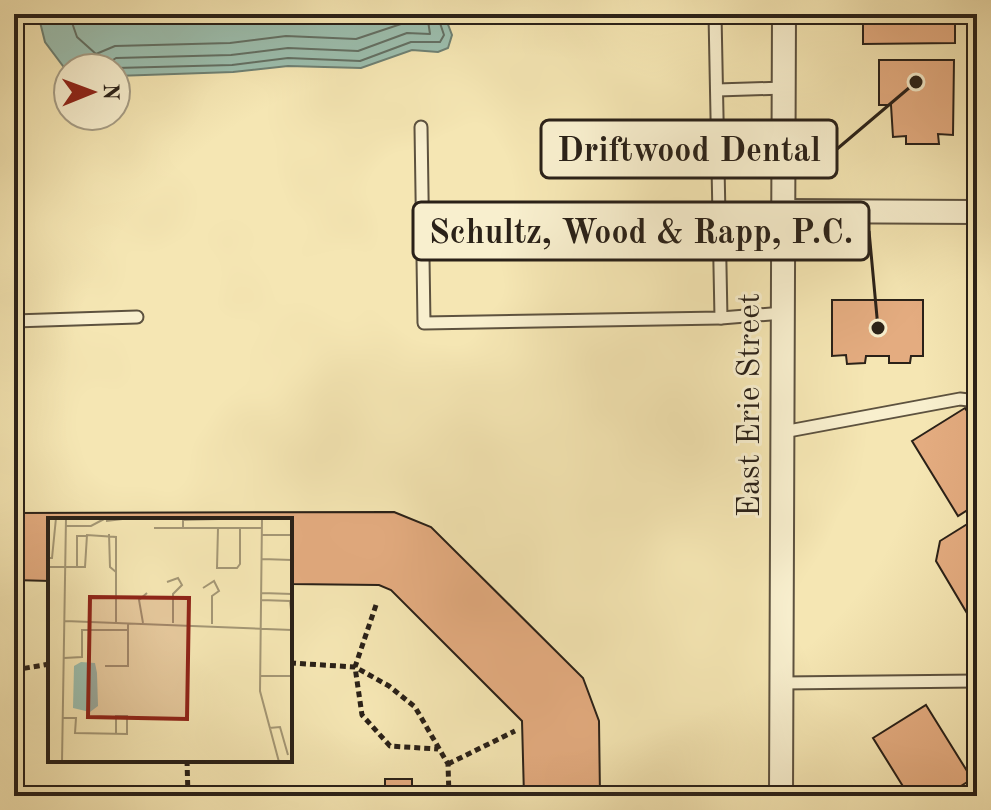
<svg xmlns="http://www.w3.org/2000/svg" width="991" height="810" font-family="'Old Standard TT',serif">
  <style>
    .water { fill: #9cbfaf; stroke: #6e8073; stroke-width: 2 }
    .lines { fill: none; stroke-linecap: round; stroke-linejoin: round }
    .shore { stroke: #637064; stroke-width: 2 }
    .building { fill: #e4ac80; stroke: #2a2118; stroke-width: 2 }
    .lane-casing { stroke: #5d523f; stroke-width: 15 }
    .street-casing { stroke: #5d523f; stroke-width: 26 }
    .path { stroke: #2a2118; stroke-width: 5; stroke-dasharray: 6 4; stroke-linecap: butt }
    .lane { stroke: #f8efce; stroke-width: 11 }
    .street { stroke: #f8efce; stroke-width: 22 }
    .labels { text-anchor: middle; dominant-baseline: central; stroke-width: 6; stroke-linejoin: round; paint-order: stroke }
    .street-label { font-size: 32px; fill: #2a2118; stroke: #f8efce }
    .inset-road { fill: none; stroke: #a49775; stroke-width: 2 }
    .view { fill: #8f2418; fill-opacity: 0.15; stroke: #8f2418; stroke-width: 4 }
    .inset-edge { fill: none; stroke: #2a2118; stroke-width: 4 }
    .leader { fill: none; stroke: #2a2118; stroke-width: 3 }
    .callout-dot { fill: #2a2118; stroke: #f8efce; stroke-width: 3 }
    .callout { fill: #f8efce; stroke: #2a2118; stroke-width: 3 }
    .callout-label { font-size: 34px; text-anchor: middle; font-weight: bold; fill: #2a2118 }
  </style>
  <rect width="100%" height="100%" fill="#f5e6b3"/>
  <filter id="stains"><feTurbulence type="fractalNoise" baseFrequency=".0025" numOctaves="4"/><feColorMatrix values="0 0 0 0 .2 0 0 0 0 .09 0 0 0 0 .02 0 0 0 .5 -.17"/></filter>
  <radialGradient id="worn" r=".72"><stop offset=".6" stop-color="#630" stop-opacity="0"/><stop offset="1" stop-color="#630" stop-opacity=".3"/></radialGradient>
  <polygon class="water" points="38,14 444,14 452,35 448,48 438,52 412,50 361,68 288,66 233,72 116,76 116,68 63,66 45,42"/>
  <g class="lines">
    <g class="shore">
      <polyline points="69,14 77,37 96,54 115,46 230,43 286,36 356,39 413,20 415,14"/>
      <polyline points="101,68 116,58 231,55 288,48 358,51 407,33 430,34 427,14"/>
      <polyline points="116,68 232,65 288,58 360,61 411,42 440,42 444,35 437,14"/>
    </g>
  </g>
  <g class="building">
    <polygon points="863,14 955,14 955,43 863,44"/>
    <polygon points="879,60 954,60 953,135 938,134 939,144 906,144 906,136 893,137 891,105 879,105"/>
    <polygon points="832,300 923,300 923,356 911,356 910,363 889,363 889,356 866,356 865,363 847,364 846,355 832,356"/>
    <polygon points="965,408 977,427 977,504 958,516 912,441"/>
    <polygon points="394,512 431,527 583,678 599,721 600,796 524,796 522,721 391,590 379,585 290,584 290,520 50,520 50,581 14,580 14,513"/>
    <polygon points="977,518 977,630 936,561 940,541"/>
    <polygon points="926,705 972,779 945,796 909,796 873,738"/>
    <rect x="385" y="779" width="27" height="17"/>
  </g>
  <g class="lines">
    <defs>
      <g id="lane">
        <polyline points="715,14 721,318"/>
        <polyline points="717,90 784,88"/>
        <polyline points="421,127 424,323 721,318 783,313"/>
        <polyline points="14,321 137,317"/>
        <polyline points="783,432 960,399 977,401"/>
        <polyline points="782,683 977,681"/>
      </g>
      <g id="street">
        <polyline points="784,211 977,212"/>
        <polyline points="781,796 784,14"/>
      </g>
    </defs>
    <use href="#lane" class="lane-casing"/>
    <use href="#street" class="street-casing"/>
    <g class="path">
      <polyline points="376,605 355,667 362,715 390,746 438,749"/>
      <polyline points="14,648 23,666"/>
      <polyline points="290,663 355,667 389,686 415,707 448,764 449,796"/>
      <polyline points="14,670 50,664"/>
      <polyline points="187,760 188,796"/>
      <polyline points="448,764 515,731"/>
    </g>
    <use href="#lane" class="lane"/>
    <use href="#street" class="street"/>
  </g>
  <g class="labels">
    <g class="street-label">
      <text transform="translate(751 405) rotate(-90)">East Erie Street</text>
    </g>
  </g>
  <g transform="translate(48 518)">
    <rect width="244" height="244" fill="#f5e6b3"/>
    <path d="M33,144L47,145L49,155L50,188L42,194L25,190L26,148Z" fill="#9cbfaf"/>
    <path class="inset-road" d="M214,0L212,173L231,244M58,3L83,0M18,8H43L58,0M106,10H214M135,10V2L206,0M170,10L169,50H189L192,46V10M61,16L62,49L68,54M214,17H244M0,40H4L8,0M214,41L244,42M0,49H37L39,17L68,19V104M29,50V18H39M119,64L130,60L134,67L125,76V105M155,70L166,63L171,73L164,78V106M214,75L244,76M213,82L242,83L244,101M17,103L244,112M95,105L91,82L99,75M16,140L34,139V112H80M57,148H80V105M212,158H244M15,200H28L27,215L79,216V198H68V216M221,210L232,209L240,237M14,244L18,0"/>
    <path class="view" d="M42,79L141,80L139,201L40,199Z"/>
    <rect width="244" height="244" class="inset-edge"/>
  </g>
  <path class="leader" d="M916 82L837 149M878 328L869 231"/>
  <g class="callout-dot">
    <circle cx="916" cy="82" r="8"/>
    <circle cx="878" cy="328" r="8"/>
  </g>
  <g class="callout">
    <rect x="541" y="120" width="296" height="58" rx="8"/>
    <rect x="413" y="202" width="456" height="58" rx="8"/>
  </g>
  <g class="callout-label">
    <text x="689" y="161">Driftwood Dental</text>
    <text x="641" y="243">Schultz, Wood &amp; Rapp, P.C.</text>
  </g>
  <rect width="991" height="810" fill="none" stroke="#f5e6b3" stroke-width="48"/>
  <rect x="16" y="16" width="959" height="778" fill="none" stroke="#2a2118" stroke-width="4"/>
  <rect x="24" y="24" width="943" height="762" fill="none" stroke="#2a2118" stroke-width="2"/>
  <g transform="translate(92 92) rotate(89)"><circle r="38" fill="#f8efce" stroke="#a69d85" stroke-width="2"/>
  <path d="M0-6L14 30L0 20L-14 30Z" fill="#8f2418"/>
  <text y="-12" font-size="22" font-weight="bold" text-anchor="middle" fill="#2a2118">N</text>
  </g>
  <rect width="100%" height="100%" filter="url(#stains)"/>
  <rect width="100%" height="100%" fill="url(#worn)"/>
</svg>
